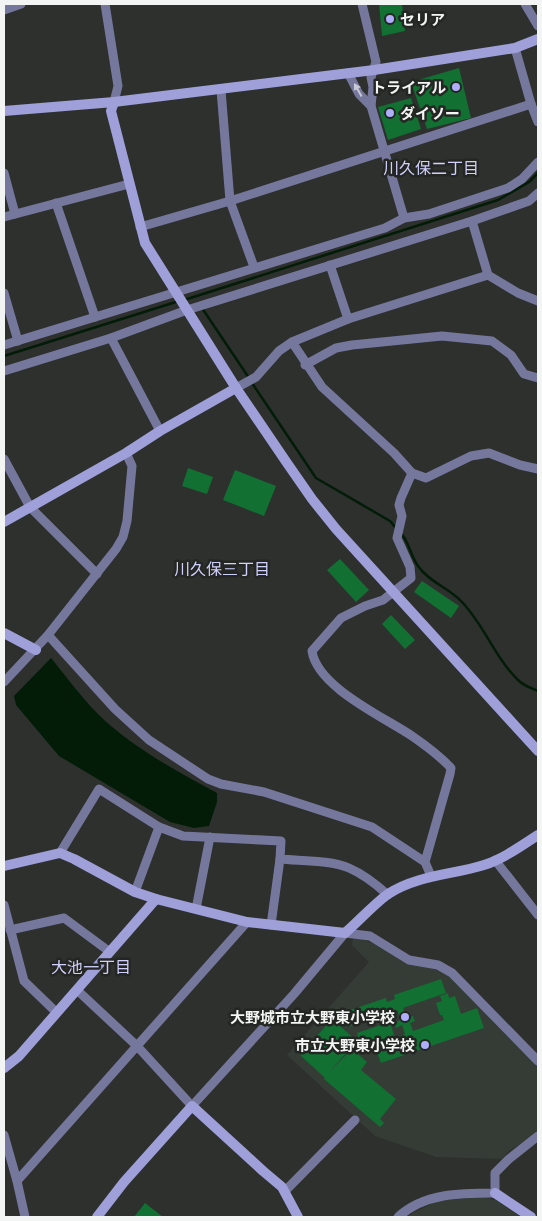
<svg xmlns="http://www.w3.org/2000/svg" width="542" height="1221" font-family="Poppins,'Noto Sans JP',sans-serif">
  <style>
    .built { fill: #343c35 }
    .water { fill: #021c08 }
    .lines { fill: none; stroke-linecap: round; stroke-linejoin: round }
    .stream { stroke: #021c08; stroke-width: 2.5 }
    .building { fill: #127032 }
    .street { stroke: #76779c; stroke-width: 9 }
    .secondary { stroke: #9f9fda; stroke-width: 10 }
    .oneway { fill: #c7c9d5 }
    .poi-dot { fill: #afaefa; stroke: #232623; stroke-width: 2 }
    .labels { text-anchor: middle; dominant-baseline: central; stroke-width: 5; stroke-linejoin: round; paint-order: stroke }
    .poi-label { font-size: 15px; font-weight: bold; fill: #f2f5f3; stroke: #232623; text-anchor: end }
    .neighbourhood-label { font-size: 16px; fill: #d0d0fc; stroke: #232623 }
  </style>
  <rect width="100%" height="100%" fill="#2d302d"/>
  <g class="built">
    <polygon points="353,938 361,939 381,946 407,963 436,969 446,974 454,979 538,1066 538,1134 509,1151 502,1159 436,1157 375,1136 287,1055 369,962 352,945"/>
    <polygon points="485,1197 497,1201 521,1217 405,1217 433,1203 447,1200"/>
  </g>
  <path class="water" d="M51,658C66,676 81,697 98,714C130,746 178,772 217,793V802L209,826L194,828L170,822L59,756L16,705L14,696Z"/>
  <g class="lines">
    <g class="stream">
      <polyline points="184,300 498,200 529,182 538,173"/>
      <polyline points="202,308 249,378"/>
      <polyline points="4,356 179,301"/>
      <polyline points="252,383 316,478 390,521 396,528"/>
      <path d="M400,532C409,541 410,555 418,566C429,582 449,588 462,602C484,625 496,659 518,680C524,686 531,688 538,691"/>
    </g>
  </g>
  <g class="building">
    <polygon points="379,4 402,4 405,31 382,36"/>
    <polygon points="459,68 471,118 427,129 411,82"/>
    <polygon points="411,98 421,129 388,140 378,107"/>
    <polygon points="188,468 213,477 207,494 182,486"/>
    <polygon points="235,470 276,486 264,516 223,500"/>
    <polygon points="340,559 369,590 356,602 327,570"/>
    <polygon points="422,581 459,606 451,618 414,592"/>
    <polygon points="391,615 415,640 405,649 382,624"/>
    <polygon points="441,979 446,993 403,1008 407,1018 413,1016 415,1021 410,1023 413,1031 444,1020 442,1015 440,1015 436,1003 442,1001 440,996 448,993 449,998 455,996 461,1014 477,1008 484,1028 381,1063 375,1047 363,1051 357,1033 390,1022 395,1038 405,1034 402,1025 396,1028 394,1022 401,1020 397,1010 349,1027 344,1012 386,998 387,1002 395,999 394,995"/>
    <polygon points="332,1019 357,1041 330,1071 352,1049 367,1062 361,1070 396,1099 380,1119 384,1123 380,1127 324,1079 325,1078 300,1055"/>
    <polygon points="145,1203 163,1217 134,1217"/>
  </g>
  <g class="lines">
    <g class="street">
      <polyline points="105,4 118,86 114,102"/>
      <polyline points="362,4 376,62 371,77 373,87 371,106 404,218"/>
      <polyline points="525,4 538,26"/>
      <polyline points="4,10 21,4"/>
      <polyline points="515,48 531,104 538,122"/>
      <polyline points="348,73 359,94 371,106"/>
      <polyline points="221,90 230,201 254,267"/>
      <polyline points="4,173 15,214"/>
      <polyline points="56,203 95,317"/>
      <polyline points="4,217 129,184"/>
      <polyline points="472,221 488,275"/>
      <polyline points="140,227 230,201 531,104"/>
      <polyline points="330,265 348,319"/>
      <polyline points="4,293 18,341"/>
      <polyline points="111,338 160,431"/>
      <polyline points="292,342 322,387 394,453 412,473 426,478 471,456 489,453 520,465 538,469"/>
      <polyline points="4,345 385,228 404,218 429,214 508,188 522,179 538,162"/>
      <polyline points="305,365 336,348 352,345 442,336 492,341 511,355 524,374 538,378"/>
      <polyline points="4,371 111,338 187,310 472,221 529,201 538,193"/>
      <polyline points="236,388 256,377 279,351 292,342 348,319 488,275 518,293 538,301"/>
      <polyline points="4,459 30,507 97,574"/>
      <path d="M412,473L401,498L399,505L402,516L397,538L410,567L411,578L383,600L365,606L341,618L312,651C317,687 384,717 412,736C425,745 440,756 451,768L450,774L425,862"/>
      <polyline points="48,635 115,709 149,740 208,779 221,784 264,792 372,827 425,862 431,876"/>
      <polyline points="4,682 48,635 116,549 123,537 127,521 132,466 126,453"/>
      <path d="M60,853L99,789L159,827L183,836L281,841L280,859C300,861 331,860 349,868C363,874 377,885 388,895"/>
      <polyline points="495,860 538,915"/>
      <polyline points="135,892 159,827"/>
      <polyline points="4,905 24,981 56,1012"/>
      <polyline points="196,909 210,837"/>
      <polyline points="271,925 280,859"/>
      <polyline points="10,930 64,918 110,952"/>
      <polyline points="77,990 137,1046 192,1106 294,994 345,933 370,936 409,960 438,965 452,973 538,1061"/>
      <polyline points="4,1135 17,1181 25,1217"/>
      <polyline points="17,1181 247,922"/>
      <polyline points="285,1191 355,1120"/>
      <path d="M398,1217C424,1193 461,1193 495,1193V1173L509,1159L538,1136"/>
    </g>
    <g class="secondary">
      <polyline points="114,102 111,111 145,243 236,388 287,463 312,499 336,529 538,751"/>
      <polyline points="4,111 114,102 374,70 515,48 538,39"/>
      <polyline points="4,522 126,453 160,431 236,388"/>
      <polyline points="4,633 36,650"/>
      <path d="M4,866L60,853L74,859L135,892L156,899L247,922L345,933C359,921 373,905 388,894C417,875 452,875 484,865C503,859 521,846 538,835"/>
      <polyline points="4,1068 19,1056 156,899"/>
      <polyline points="495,1193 531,1217"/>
      <polyline points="97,1217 124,1182 192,1106 263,1171 282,1187 298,1217"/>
    </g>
  </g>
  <defs><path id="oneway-solid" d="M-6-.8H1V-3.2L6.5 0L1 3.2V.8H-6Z" transform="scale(1.25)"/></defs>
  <use class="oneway" href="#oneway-solid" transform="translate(358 90) rotate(-119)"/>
  <g class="poi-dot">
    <circle cx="390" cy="19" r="5"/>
    <circle cx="456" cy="87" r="5"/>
    <circle cx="390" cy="113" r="5"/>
    <circle cx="405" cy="1017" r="5"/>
    <circle cx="425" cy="1045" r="5"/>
  </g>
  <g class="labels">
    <g class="poi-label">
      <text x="400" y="19" text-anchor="start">セリア</text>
      <text x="446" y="87">トライアル</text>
      <text x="400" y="113" text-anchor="start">ダイソー</text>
      <text x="395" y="1017">大野城市立大野東小学校</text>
      <text x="415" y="1045">市立大野東小学校</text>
    </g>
    <g class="neighbourhood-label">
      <text x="431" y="168">川久保二丁目</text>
      <text x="222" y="569">川久保三丁目</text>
      <text x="91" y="967">大池一丁目</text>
    </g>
  </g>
  <rect width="542" height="1221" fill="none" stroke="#f2f5f3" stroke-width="10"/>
</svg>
